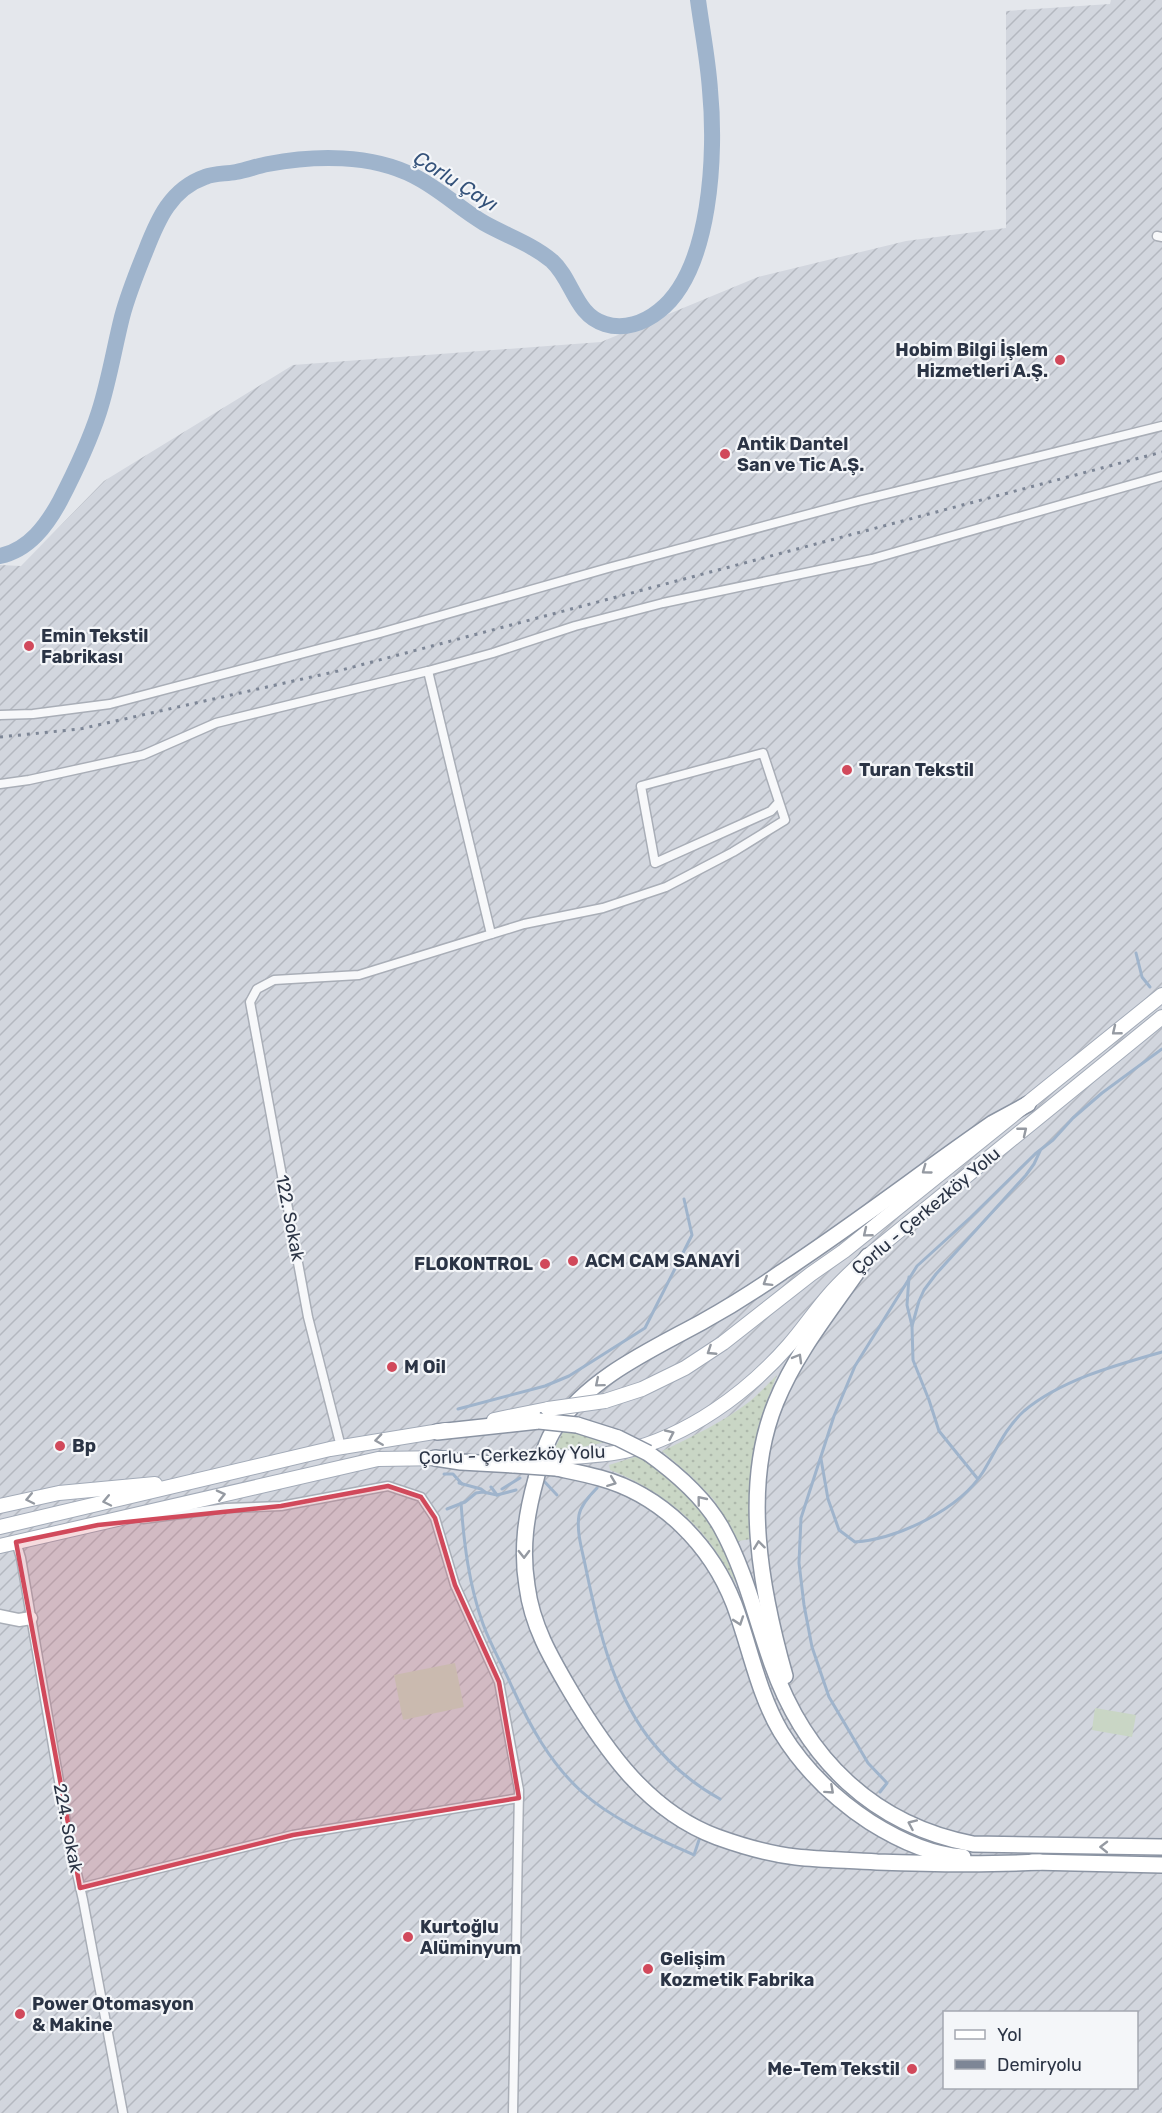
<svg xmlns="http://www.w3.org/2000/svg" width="1162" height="2113" font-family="Rubik,sans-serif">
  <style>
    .industrial { fill: url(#industrial-furrows); fill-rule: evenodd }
    .grass { fill: url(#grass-dots) }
    .garden { fill: #c9d6c5 }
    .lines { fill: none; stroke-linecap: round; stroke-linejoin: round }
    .stream { stroke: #9fb4cc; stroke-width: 3 }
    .river { stroke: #9fb4cc; stroke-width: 16 }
    .minor-casing { stroke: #a9aeb7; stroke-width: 11 }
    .secondary-casing { stroke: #a9aeb7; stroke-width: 15 }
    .primary-casing { stroke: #a3abb8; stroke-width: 16 }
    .motorway-casing { stroke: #8b94a3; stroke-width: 18 }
    .minor { stroke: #f7f8fa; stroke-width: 8 }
    .secondary { stroke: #fff; stroke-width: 12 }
    .primary { stroke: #fff; stroke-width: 14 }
    .motorway { stroke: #fff; stroke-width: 15 }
    .rail { stroke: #7d8696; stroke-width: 3; stroke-dasharray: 3 6; stroke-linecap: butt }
    .primary-bridge-casing { stroke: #a3abb8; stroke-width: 16; stroke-linecap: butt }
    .motorway-bridge-casing { stroke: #8b94a3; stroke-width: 18; stroke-linecap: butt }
    .primary-bridge { stroke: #fff; stroke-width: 14 }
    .motorway-bridge { stroke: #fff; stroke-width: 15 }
    .oneway { stroke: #959aa2 }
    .marked { fill: #d1495b; fill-opacity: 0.2; stroke: #d1495b; stroke-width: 4.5; stroke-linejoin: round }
    .poi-dot { fill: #d1495b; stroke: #f4f6f9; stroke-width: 2 }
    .labels { text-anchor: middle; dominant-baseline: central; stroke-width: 4.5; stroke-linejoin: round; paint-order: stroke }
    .poi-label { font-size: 18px; font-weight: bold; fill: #2b3445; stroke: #f4f6f9; text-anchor: start }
    .street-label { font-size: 18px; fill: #2b3445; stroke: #f4f6f9 }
    .water-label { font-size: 20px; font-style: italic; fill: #34527a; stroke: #f4f6f9 }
  </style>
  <defs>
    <pattern id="industrial-furrows" width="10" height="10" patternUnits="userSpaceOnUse" patternTransform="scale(1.5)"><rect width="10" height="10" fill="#d2d6de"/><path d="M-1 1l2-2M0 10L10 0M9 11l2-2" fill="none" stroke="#b4b8c0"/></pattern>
    <pattern id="grass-dots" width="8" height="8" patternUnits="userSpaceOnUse" patternTransform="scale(1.5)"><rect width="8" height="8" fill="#c9d6c5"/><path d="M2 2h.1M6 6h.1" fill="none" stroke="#adb8ab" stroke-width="1.8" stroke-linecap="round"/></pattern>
  </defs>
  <rect width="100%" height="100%" fill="#e4e7ec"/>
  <path class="industrial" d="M1111,0H1162V2113H0V565L21,566L104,481L293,365L601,342L758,277L906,241L1006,228V11L1110,4ZM944,2012H1136V2088H944Z"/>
  <g class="grass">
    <path d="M777,1375C771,1391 764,1407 759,1424C750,1461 751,1501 751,1539L738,1541L714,1500L692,1477L662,1451C692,1437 723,1422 749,1402C759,1394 768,1384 777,1375Z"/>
    <polygon points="564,1430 606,1439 606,1442 583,1447 554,1450"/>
    <path d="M638,1456C669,1477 698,1502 717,1535C725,1550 731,1567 737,1582L736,1583C728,1571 721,1559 713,1547C689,1513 650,1485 610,1470L609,1465Z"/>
  </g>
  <g class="garden">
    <polygon points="455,1663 464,1707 403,1720 394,1675"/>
    <polygon points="1095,1708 1136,1715 1132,1737 1092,1730"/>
  </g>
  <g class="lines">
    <g class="stream">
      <polyline points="1136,953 1142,977 1150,987"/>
      <polyline points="909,1277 907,1305 912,1326 913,1360 929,1400 939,1431 977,1478"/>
      <polyline points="912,1326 919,1301 924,1290 936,1274 1026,1175 1034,1164 1040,1151"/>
      <polyline points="458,1409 545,1386 569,1376 645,1328 692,1235 684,1199"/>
      <path d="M821,1459L828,1499L839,1530L855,1542C898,1539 960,1509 983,1472C996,1451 1005,1428 1024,1411C1061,1380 1116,1365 1162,1352"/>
      <polyline points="444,1474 453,1474 462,1484"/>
      <polyline points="542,1479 557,1495"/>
      <polyline points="459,1483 481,1489 485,1492"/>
      <polyline points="491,1487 497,1495 516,1490"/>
      <path d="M597,1488C590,1495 581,1505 579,1515C576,1532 583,1553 586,1569C598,1627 612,1689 648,1737C669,1764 691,1783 720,1799"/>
      <polyline points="502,1489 520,1478"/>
      <path d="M461,1503C464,1544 469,1585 483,1624C491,1646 503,1666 512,1687C530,1726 550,1763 582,1792C613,1820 656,1838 694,1855L700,1837"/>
      <polyline points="447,1509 465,1502 476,1493 483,1492 497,1495"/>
      <polyline points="880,1792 887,1783 868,1763 829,1697 812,1647 804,1605 799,1563 801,1518 834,1416 855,1366 917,1266 971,1217 1035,1154 1053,1140 1073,1118 1102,1093 1162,1049"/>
    </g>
    <path class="river" d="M0,556C29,550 47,525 60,501C75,472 89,443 99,412C109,381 114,349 122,317C128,294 137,272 146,250C158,219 171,189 205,177C215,173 225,174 236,172C247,170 257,166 268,164C315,155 371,154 414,176C440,189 460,209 484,223C507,236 532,244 552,261C573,280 575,315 605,324C624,330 644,323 659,311C712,270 716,151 710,90C708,60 702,30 698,0"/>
    <defs>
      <g id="minor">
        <polyline points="1157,236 1162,237"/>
        <polyline points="428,671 493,653 575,626 663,603 872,559 1162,476"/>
        <polyline points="0,715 33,714 110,704 380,633 608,568 858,501 1162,426"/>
        <polyline points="0,784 29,780 143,755 216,723 428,671 491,934"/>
        <polyline points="341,1447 308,1317 250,1002 257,989 274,980 359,975 524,924 603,908 666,887 733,852 785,820 763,753 641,786 655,863 771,811 779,802"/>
        <polyline points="143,1519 226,1508 281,1506 388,1486 421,1497 435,1518 455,1585 499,1682 519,1790 513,2113"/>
        <polyline points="16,1542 21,1558 68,1834 83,1900 123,2113"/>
        <polyline points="80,1888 293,1835 519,1798"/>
      </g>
      <polyline id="secondary" points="0,1616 19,1620 31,1618"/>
      <g id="primary">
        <polyline points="605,1401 642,1389 685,1368 723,1343 811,1274 844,1251 1162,995"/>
        <polyline points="494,1420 548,1409"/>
        <path d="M552,1458C577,1457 601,1456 625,1451C688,1436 747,1393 789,1345C803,1329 815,1311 829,1295C841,1281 855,1269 868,1256L1162,1017"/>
        <polyline points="0,1506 59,1493 155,1484"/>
        <polyline points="0,1527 330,1449 446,1430"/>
        <polyline points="0,1546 378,1459 446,1458"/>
      </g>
      <g id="motorway">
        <path d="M1028,1104L993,1123C922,1172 854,1225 782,1272C756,1290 729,1307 702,1322C649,1351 590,1377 555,1428C545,1443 540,1462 536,1479C526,1515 521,1549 527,1586C532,1626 551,1658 571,1692C606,1751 649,1812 717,1837C742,1846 769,1854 796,1857C823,1860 850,1860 877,1862C931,1864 985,1865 1040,1862"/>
        <polyline points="577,1425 618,1438"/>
        <polyline points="437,1432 539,1421"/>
        <path d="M648,1453C676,1473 704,1497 721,1527C745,1570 756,1619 772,1664C805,1758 873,1825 973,1844L1162,1847"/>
        <polyline points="435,1458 461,1462 514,1465"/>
        <path d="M556,1468C570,1471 586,1474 600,1478C662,1495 711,1545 734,1604C750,1647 758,1693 781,1732C803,1768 835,1799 870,1822C897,1839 931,1855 963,1857"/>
        <path d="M785,1676C761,1591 741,1487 776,1402C798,1348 836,1304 868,1256"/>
        <polyline points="1032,1862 1162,1865"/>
      </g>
    </defs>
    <use href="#minor" class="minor-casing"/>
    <use href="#secondary" class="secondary-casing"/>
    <use href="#primary" class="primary-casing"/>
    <use href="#motorway" class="motorway-casing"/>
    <use href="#minor" class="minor"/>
    <use href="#secondary" class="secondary"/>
    <use href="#primary" class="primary"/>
    <use href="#motorway" class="motorway"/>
    <polyline class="rail" points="0,737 80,729 338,671 1162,452"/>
    <defs>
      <g id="primary-bridge">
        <polyline points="548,1409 605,1401"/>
        <polyline points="517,1457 552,1458"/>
      </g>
      <g id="motorway-bridge">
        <polyline points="539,1421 577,1425"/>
        <polyline points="618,1438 648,1453"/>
        <polyline points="514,1465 556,1468"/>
      </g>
    </defs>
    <use href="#primary-bridge" class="primary-bridge-casing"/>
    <use href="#motorway-bridge" class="motorway-bridge-casing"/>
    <use href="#primary-bridge" class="primary-bridge"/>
    <use href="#motorway-bridge" class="motorway-bridge"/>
  </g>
  <defs><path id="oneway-chevron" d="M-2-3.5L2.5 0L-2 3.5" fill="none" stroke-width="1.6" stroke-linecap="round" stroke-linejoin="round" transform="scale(1.5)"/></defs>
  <g class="oneway">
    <use href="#oneway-chevron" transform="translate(1116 1031) rotate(141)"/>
    <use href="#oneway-chevron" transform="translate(1023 1131) rotate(-39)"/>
    <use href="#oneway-chevron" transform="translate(926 1170) rotate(144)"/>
    <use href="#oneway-chevron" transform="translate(867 1233) rotate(141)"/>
    <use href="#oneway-chevron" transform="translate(767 1282) rotate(148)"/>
    <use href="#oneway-chevron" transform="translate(711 1351) rotate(147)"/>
    <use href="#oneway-chevron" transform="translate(798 1358) rotate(-60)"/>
    <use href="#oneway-chevron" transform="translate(599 1383) rotate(140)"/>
    <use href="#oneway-chevron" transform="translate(670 1434) rotate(-25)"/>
    <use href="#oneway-chevron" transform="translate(379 1440) rotate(172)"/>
    <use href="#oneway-chevron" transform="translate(612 1482) rotate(21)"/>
    <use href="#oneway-chevron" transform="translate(221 1495) rotate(-13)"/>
    <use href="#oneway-chevron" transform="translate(30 1499) rotate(168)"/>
    <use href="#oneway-chevron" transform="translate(701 1500) rotate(-129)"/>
    <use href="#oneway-chevron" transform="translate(107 1501) rotate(168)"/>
    <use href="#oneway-chevron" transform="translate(759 1545) rotate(-97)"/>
    <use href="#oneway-chevron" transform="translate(524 1554) rotate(89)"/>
    <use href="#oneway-chevron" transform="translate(739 1621) rotate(71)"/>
    <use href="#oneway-chevron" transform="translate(830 1790) rotate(42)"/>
    <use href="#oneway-chevron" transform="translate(912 1824) rotate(-156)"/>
    <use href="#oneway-chevron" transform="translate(1104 1847) rotate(-179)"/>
  </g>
  <path class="marked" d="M388,1486L421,1497L435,1518L455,1585L499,1682L519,1798L293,1835L80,1888L16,1542L98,1525L281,1506Z"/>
  <g class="poi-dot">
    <circle cx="1060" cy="360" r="6"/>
    <circle cx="725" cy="454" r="6"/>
    <circle cx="29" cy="646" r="6"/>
    <circle cx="847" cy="770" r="6"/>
    <circle cx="573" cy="1261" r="6"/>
    <circle cx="545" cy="1264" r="6"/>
    <circle cx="392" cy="1367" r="6"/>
    <circle cx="60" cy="1446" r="6"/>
    <circle cx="408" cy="1937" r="6"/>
    <circle cx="648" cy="1969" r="6"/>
    <circle cx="20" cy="2014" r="6"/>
    <circle cx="912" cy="2069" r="6"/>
  </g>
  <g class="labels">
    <g class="poi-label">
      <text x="1048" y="350" text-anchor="end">Hobim Bilgi İşlem<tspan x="1048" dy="21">Hizmetleri A.Ş.</tspan></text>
      <text x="737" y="444">Antik Dantel<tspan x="737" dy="21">San ve Tic A.Ş.</tspan></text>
      <text x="41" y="636">Emin Tekstil<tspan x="41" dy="21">Fabrikası</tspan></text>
      <text x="859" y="770">Turan Tekstil</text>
      <text x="585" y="1261">ACM CAM SANAYİ</text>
      <text x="533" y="1264" text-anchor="end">FLOKONTROL</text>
      <text x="404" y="1367">M Oil</text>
      <text x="72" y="1446">Bp</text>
      <text x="420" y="1927">Kurtoğlu<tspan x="420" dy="21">Alüminyum</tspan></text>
      <text x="660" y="1959">Gelişim<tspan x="660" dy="21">Kozmetik Fabrika</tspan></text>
      <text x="32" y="2004">Power Otomasyon<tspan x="32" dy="21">&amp; Makine</tspan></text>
      <text x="900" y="2069" text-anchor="end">Me-Tem Tekstil</text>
    </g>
    <g class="street-label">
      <text transform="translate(926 1211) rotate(-40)">Çorlu - Çerkezköy Yolu</text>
      <text transform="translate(290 1218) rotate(79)">122. Sokak</text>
      <text transform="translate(512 1455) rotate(-2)">Çorlu - Çerkezköy Yolu</text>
      <text transform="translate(68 1828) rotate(79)">224. Sokak</text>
    </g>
    <g class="water-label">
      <text transform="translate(456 181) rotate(32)">Çorlu Çayı</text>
    </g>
  </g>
  <rect x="943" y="2011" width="195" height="78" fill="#f4f6f9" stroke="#a4a8b1" stroke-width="1.5"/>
  <rect x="955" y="2030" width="30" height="9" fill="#ffffff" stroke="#a4a8b1" stroke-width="1.5"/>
  <text x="997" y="2041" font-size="18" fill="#2b3445">Yol</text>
  <rect x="955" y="2060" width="30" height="9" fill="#7d8696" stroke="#a4a8b1" stroke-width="1.5"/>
  <text x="997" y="2071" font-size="18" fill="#2b3445">Demiryolu</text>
</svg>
